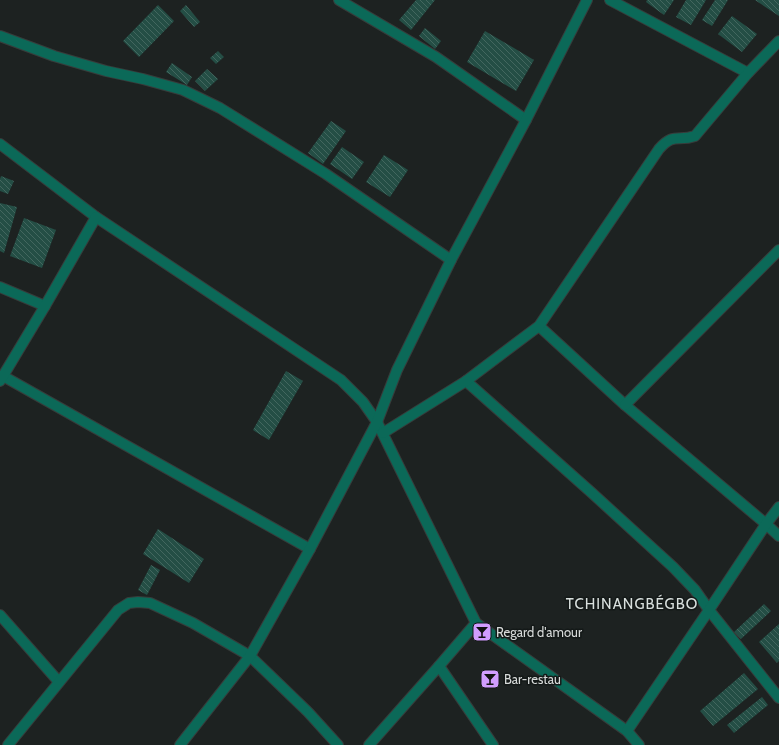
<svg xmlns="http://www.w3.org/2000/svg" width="779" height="745" font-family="Cabin,sans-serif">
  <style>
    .building { fill: url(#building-back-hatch) }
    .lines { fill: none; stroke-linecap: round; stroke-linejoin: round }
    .minor-casing { stroke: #373c3b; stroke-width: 12 }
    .minor { stroke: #0b6958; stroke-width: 10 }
    .labels { text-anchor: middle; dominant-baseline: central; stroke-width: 3; stroke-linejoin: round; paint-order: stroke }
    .poi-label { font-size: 13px; fill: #d8dbda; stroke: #141918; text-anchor: start }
    .quarter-label { font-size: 15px; letter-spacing: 1px; fill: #d9e0de; stroke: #141918 }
  </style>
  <defs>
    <pattern id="building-back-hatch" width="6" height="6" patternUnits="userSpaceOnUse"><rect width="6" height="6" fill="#244e45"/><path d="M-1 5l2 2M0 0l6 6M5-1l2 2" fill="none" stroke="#43675f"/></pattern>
  </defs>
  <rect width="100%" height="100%" fill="#1d2221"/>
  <g class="building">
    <polygon points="416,0 435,0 411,30 399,20"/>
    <polygon points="647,0 674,0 664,15 646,2"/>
    <polygon points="686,0 706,0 691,25 676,17"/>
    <polygon points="715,0 728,0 712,26 702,20"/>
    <polygon points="755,0 779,0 779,16"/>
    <polygon points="158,5 174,21 139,57 123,41"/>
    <polygon points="186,5 200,22 194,27 180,11"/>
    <polygon points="732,16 757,34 742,52 718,34"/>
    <polygon points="425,28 441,41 435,49 419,36"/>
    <polygon points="485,31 534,60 516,91 467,62"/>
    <polygon points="218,51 224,57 216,64 210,58"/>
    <polygon points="172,63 192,77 187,85 166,72"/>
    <polygon points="207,69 218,79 205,91 195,81"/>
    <polygon points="331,121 346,131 323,164 308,153"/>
    <polygon points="342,147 364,162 352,179 330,164"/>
    <polygon points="384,155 408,170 390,197 366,182"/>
    <polygon points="1,176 14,181 8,194 0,191 0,179"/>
    <polygon points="0,203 17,207 4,253 0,251"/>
    <polygon points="24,218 56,230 42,268 10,256"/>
    <polygon points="286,371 303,381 269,440 253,430"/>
    <polygon points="158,529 204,559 189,583 143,554"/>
    <polygon points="151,565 160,570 147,595 138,590"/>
    <polygon points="764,604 771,611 741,639 734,632"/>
    <polygon points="779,624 779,661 777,663 759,642"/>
    <polygon points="744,673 758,689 713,726 700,711"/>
    <polygon points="762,697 768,705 734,733 727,725"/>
  </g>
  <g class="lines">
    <defs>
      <g id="minor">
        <polyline points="339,0 436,57 526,120"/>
        <polyline points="610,0 748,73"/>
        <polyline points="0,36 54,56 106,71 143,79 183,90 220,108 326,174 451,260"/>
        <polyline points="0,144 96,217 341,380 363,402 377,422 476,623 627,731 639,745"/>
        <polyline points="0,287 45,306"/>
        <polyline points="539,326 625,405 766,524 779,536"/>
        <polyline points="3,376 310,549"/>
        <polyline points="0,381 45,306 96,217"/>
        <polyline points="466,381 592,493 673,567 695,590 709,610 779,698"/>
        <polyline points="625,405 779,250"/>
        <path d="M383,433L466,381L539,326L659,149C674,132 678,142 695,136L748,73L779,41"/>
        <polyline points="0,615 59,682"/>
        <polyline points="439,666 493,745"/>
        <polyline points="627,731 709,610 766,524 779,507"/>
        <polyline points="8,745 118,610 129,603 138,602 150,603 193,623 250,656 308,712 338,745"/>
        <polyline points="180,745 250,656 310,549 377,422 397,370 451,260 526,120 587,0"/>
        <polyline points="369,745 439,666 476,623"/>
      </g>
    </defs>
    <use href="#minor" class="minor-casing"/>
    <use href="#minor" class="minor"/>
  </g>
  <defs>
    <symbol id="bar-square" viewBox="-11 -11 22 22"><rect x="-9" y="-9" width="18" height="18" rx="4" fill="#d19dfe" stroke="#141918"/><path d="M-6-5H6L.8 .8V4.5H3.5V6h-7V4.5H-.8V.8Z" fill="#111"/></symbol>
  </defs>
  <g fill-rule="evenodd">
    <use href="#bar-square" x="471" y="621" width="22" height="22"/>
    <use href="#bar-square" x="479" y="668" width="22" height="22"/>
  </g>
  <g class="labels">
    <g class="poi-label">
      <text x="496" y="632">Regard d'amour</text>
      <text x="504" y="679">Bar-restau</text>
    </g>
    <g class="quarter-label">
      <text x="632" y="604">TCHINANGBÉGBO</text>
    </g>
  </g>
</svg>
